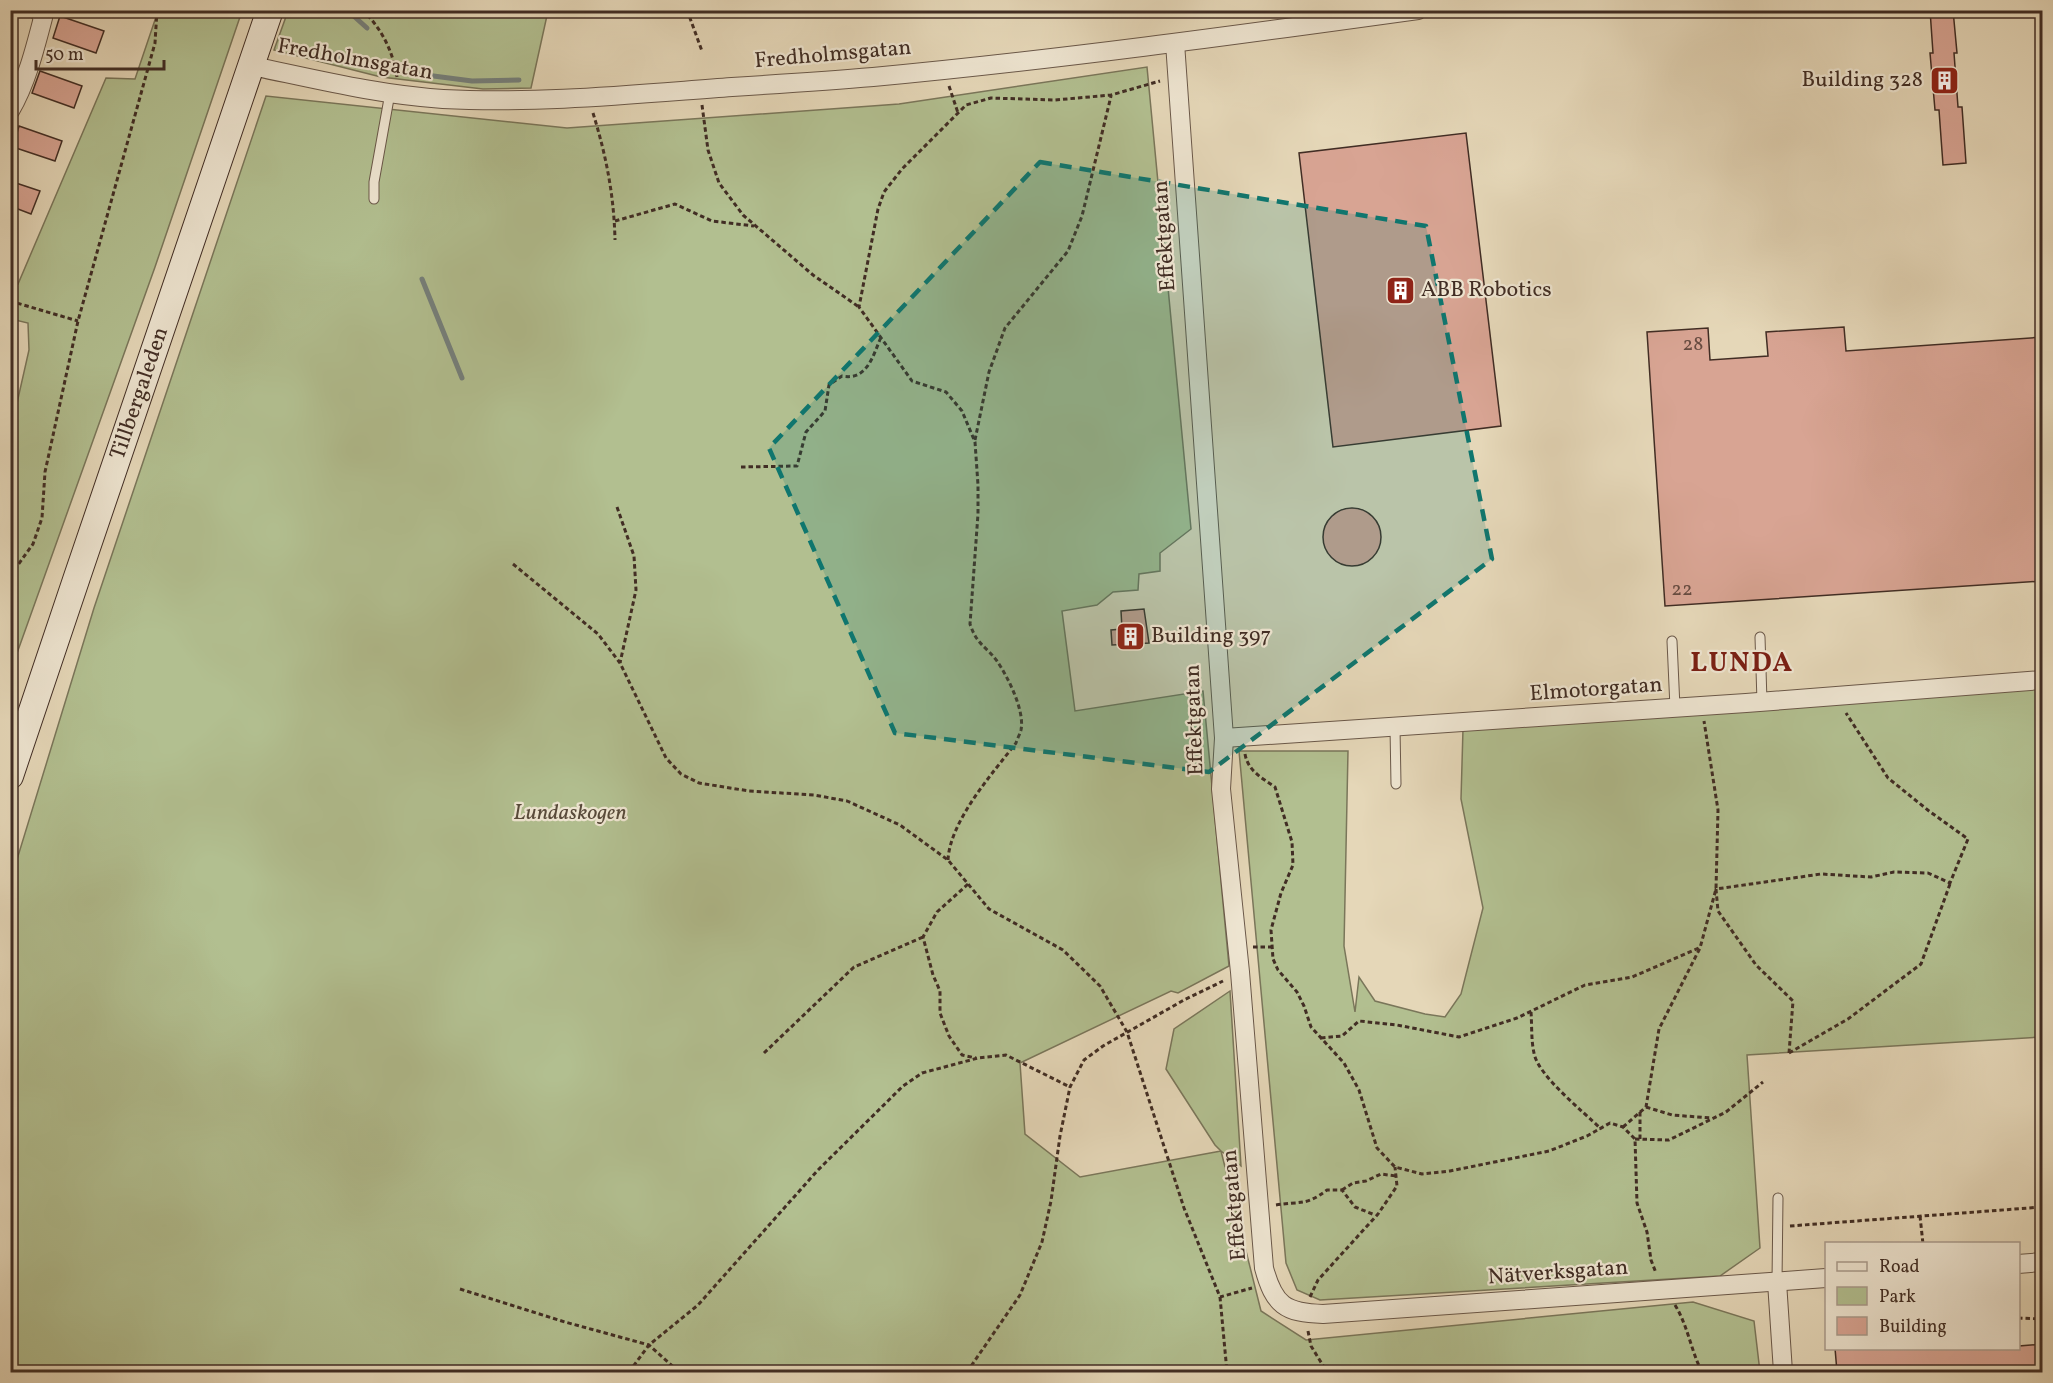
<svg xmlns="http://www.w3.org/2000/svg" width="2053" height="1383" font-family="Vollkorn,serif">
  <style>
    .green { fill: #b2bf90; stroke: #7a765a; stroke-width: 1.5 }
    .lines { fill: none; stroke-linecap: round; stroke-linejoin: round }
    .stream { stroke: #75807c; stroke-width: 5 }
    .building { fill: #d8a493; stroke: #412d24; stroke-width: 1.5 }
    .lane-casing { stroke: #6a5849; stroke-width: 11 }
    .street-casing { stroke: #6a5849; stroke-width: 20 }
    .secondary-casing { stroke: #412d24; stroke-width: 28 }
    .path { stroke: #412d24; stroke-width: 3; stroke-dasharray: 4.5 3; stroke-linecap: butt }
    .lane { stroke: #eee5d1; stroke-width: 9 }
    .street { stroke: #eee5d1; stroke-width: 18 }
    .secondary { stroke: #eee5d1; stroke-width: 26 }
    .marked { fill: #0f766e; fill-opacity: 0.2; stroke: #0f766e; stroke-width: 4.5; stroke-dasharray: 12 8; stroke-linejoin: round }
    .labels { text-anchor: middle; dominant-baseline: central; stroke-width: 4.5; stroke-linejoin: round; paint-order: stroke }
    .number-label { font-size: 20px; fill: #674b40 }
    .street-label { font-size: 22px; fill: #412d24; stroke: #eee5d1 }
    .poi-label { font-size: 22px; fill: #412d24; stroke: #eee5d1; text-anchor: start }
    .park-label { font-size: 22px; font-style: italic; fill: #584a3a; stroke: #eee5d1 }
    .district-label { font-size: 28px; font-weight: bold; letter-spacing: 1.5px; fill: #7a1f14; stroke: #eee5d1 }
  </style>
  <rect width="100%" height="100%" fill="#e5d7b8"/>
  <filter id="stains"><feTurbulence type="fractalNoise" baseFrequency=".00333" numOctaves="4"/><feColorMatrix values="0 0 0 0 .2 0 0 0 0 .09 0 0 0 0 .02 0 0 0 .5 -.17"/></filter>
  <radialGradient id="worn" r=".72"><stop offset=".6" stop-color="#630" stop-opacity="0"/><stop offset="1" stop-color="#630" stop-opacity=".3"/></radialGradient>
  <g class="green">
    <polygon points="158,11 242,11 155,267 11,670 10,434 29,350 28,323 11,319 11,282 18,284 106,78 135,79"/>
    <polygon points="288,11 288,10 548,11 531,88 483,89 381,77 274,50"/>
    <polygon points="1147,67 1191,529 1160,553 1160,571 1139,574 1138,590 1113,592 1097,605 1062,611 1075,711 1203,691 1229,966 1178,993 1171,991 1020,1063 1025,1134 1080,1177 1221,1151 1215,1145 1166,1069 1174,1029 1230,991 1241,1166 1221,1151 1261,1311 1306,1340 1693,1302 1754,1321 1760,1372 11,1372 11,879 94,608 266,96 567,128 899,104"/>
    <polygon points="2042,687 2042,1037 1747,1055 1760,1248 1720,1276 1320,1300 1297,1290 1286,1263 1239,751 1348,751 1344,946 1355,1012 1359,977 1375,1001 1425,1014 1445,1017 1461,994 1483,908 1461,799 1463,729"/>
  </g>
  <g class="lines">
    <g class="stream">
      <polyline points="347,10 367,28"/>
      <polyline points="330,53 360,64 391,71"/>
      <polyline points="418,74 472,81 519,80"/>
      <polyline points="422,279 462,378"/>
    </g>
  </g>
  <g class="building">
    <polygon points="1930,10 1953,10 1957,53 1954,53 1958,107 1962,107 1966,163 1943,165 1939,110 1935,110 1930,53 1933,53"/>
    <polygon points="60,16 104,31 96,53 53,38"/>
    <polygon points="40,71 82,86 74,108 32,93"/>
    <polygon points="19,126 62,141 55,161 13,147"/>
    <polygon points="1466,133 1501,426 1333,447 1299,153"/>
    <polygon points="10,181 40,191 31,214 10,206"/>
    <polygon points="1844,327 1846,351 2043,337 2043,581 1665,606 1647,332 1708,328 1710,360 1768,356 1766,332"/>
    <circle cx="1352" cy="537" r="29"/>
    <polygon points="1144,609 1149,643 1112,645 1111,630 1122,629 1121,611"/>
    <polygon points="2043,1344 2043,1372 1837,1372 1835,1348 2019,1348 2019,1346"/>
  </g>
  <g class="lines">
    <defs>
      <g id="lane">
        <polyline points="374,199 374,182 390,93"/>
        <polyline points="1760,637 1762,702"/>
        <polyline points="1672,641 1675,708"/>
        <polyline points="1395,728 1396,784"/>
        <polyline points="1777,1282 1778,1198"/>
      </g>
      <g id="street">
        <path d="M1175,43L1224,738L1221,789L1240,972L1264,1268C1274,1305 1285,1313 1323,1314L1826,1278"/>
        <path d="M252,66C315,79 379,95 443,99C539,104 636,94 732,87C779,84 826,81 873,77C1055,60 1237,35 1418,10"/>
        <path d="M10,111C26,84 35,49 43,18L38,10"/>
        <polyline points="1224,738 1746,703 2042,680"/>
        <polyline points="2018,1264 2042,1262"/>
        <polyline points="1777,1282 1783,1372"/>
      </g>
      <g id="secondary">
        <path id="s1" d="M10,776L77,577L270,10"/>
      </g>
    </defs>
    <use href="#lane" class="lane-casing"/>
    <use href="#street" class="street-casing"/>
    <use href="#secondary" class="secondary-casing"/>
    <g class="path">
      <path d="M362,10C382,28 393,52 397,77"/>
      <polyline points="687,10 702,51"/>
      <polyline points="949,86 958,113"/>
      <polyline points="702,105 708,150 719,183 743,215 813,275 859,307"/>
      <path d="M593,113C606,155 614,195 615,240"/>
      <polyline points="615,221 675,204 712,221 754,226"/>
      <polyline points="10,301 78,321"/>
      <polyline points="975,440 989,372 1005,328 1068,251 1082,216 1111,96"/>
      <path d="M741,467L797,466L806,432L825,411L829,385L842,376C867,381 873,356 881,337"/>
      <polyline points="617,507 634,556 636,590 620,663"/>
      <polyline points="513,564 598,634 620,663 666,758 681,774 699,783 749,791 814,795 847,801 900,825 948,860 989,909 1063,950 1100,986 1127,1032 1184,1208 1220,1297 1252,1288"/>
      <polyline points="10,576 33,544 42,518 45,472 78,321 155,43 157,10"/>
      <path d="M1245,754C1248,771 1262,778 1275,787L1292,842L1293,865L1281,893L1271,930L1273,959L1278,970L1297,992L1304,1006L1311,1027L1344,1063L1359,1090L1377,1148L1395,1167L1422,1174L1450,1171L1549,1151L1587,1136L1610,1123L1623,1127L1635,1139L1637,1203L1647,1232L1651,1260L1656,1273"/>
      <path d="M948,860C950,821 992,774 1016,743C1017,739 1020,734 1021,730C1025,711 1008,677 997,661C985,645 977,645 970,624L978,514V485L975,442L962,411L946,392L912,381L859,307L878,209L884,192L902,169L966,105L991,98L1055,100L1111,95L1160,81"/>
      <polyline points="968,884 937,912 923,937 933,975 940,991 940,1013 949,1036 962,1055 976,1058"/>
      <polyline points="1253,947 1272,947"/>
      <path d="M1531,1012C1532,1025 1531,1040 1534,1053C1538,1076 1583,1111 1601,1129"/>
      <polyline points="1321,1038 1342,1036 1359,1021 1397,1025 1459,1037 1517,1018 1585,985 1632,977 1699,948"/>
      <polyline points="764,1053 854,967 923,937"/>
      <polyline points="1789,1053 1793,1001 1756,965 1718,911 1716,889 1821,874 1871,877 1894,872 1928,873 1950,883 1968,839 1929,811 1888,778 1846,713"/>
      <polyline points="1789,1053 1848,1019 1921,964 1950,884"/>
      <polyline points="1646,1107 1672,1115 1711,1118"/>
      <polyline points="1623,1127 1646,1107 1659,1029 1700,948 1716,889 1718,810 1704,721"/>
      <polyline points="1635,1139 1669,1140 1726,1112 1763,1082"/>
      <polyline points="1640,1139 1640,1112"/>
      <polyline points="1342,1190 1353,1183 1366,1181 1381,1174 1396,1176"/>
      <path d="M1276,1205C1301,1201 1306,1206 1327,1190H1342L1355,1207L1375,1215"/>
      <polyline points="1920,1216 1923,1244"/>
      <polyline points="1790,1226 2042,1207"/>
      <polyline points="460,1289 565,1322 649,1345 679,1372"/>
      <polyline points="1220,1297 1227,1372"/>
      <polyline points="1310,1297 1318,1280 1378,1214 1397,1186 1395,1167"/>
      <path d="M1675,1305C1688,1326 1691,1351 1702,1372"/>
      <polyline points="2018,1318 2042,1319"/>
      <polyline points="1308,1331 1311,1346 1327,1372"/>
      <polyline points="629,1372 649,1345 698,1305 818,1170 903,1086 922,1073 978,1058 1006,1055 1070,1087"/>
      <polyline points="967,1372 1020,1295 1042,1242 1051,1201 1060,1136 1070,1087 1084,1060 1103,1046 1184,1000 1223,981"/>
    </g>
    <use href="#lane" class="lane"/>
    <use href="#street" class="street"/>
    <use href="#secondary" class="secondary"/>
  </g>
  <path class="marked" d="M1040,162L1426,226L1492,559L1209,772L895,733L769,448Z"/>
  <defs>
    <symbol id="building-square" viewBox="-11 -11 22 22"><rect x="-9" y="-9" width="18" height="18" rx="4" fill="#8f2418" stroke="#eee5d1"/><path d="M-4-6H4V6H1V3H-1V6H-4ZM-2.5-4.3h1.7v1.8h-1.7ZM.8-4.3h1.7v1.8H.8ZM-2.5-1h1.7V.8h-1.7ZM.8-1h1.7V.8H.8Z" fill="#fff"/></symbol>
  </defs>
  <g fill-rule="evenodd">
    <use href="#building-square" x="1928" y="64" width="33" height="33"/>
    <use href="#building-square" x="1384" y="274" width="33" height="33"/>
    <use href="#building-square" x="1114" y="620" width="33" height="33"/>
  </g>
  <g class="labels">
    <g class="number-label">
      <text x="1693" y="345">28</text>
      <text x="1682" y="590">22</text>
    </g>
    <g class="street-label">
      <text transform="translate(833 55) rotate(-5)">Fredholmsgatan</text>
      <text transform="translate(355 60) rotate(10)">Fredholmsgatan</text>
      <text transform="translate(1165 236) rotate(-94)">Effektgatan</text>
      <text stroke="none"><textPath href="#s1" startOffset="404">Tillbergaleden</textPath></text>
      <text transform="translate(1596 690) rotate(-4)">Elmotorgatan</text>
      <text transform="translate(1195 720) rotate(-92)">Effektgatan</text>
      <text transform="translate(1235 1205) rotate(-95)">Effektgatan</text>
      <text transform="translate(1558 1273) rotate(-4)">Nätverksgatan</text>
    </g>
    <g class="poi-label">
      <text x="1923" y="80" text-anchor="end">Building 328</text>
      <text x="1421" y="290">ABB Robotics</text>
      <text x="1151" y="636">Building 397</text>
    </g>
    <g class="park-label">
      <text x="570" y="813">Lundaskogen</text>
    </g>
    <g class="district-label">
      <text x="1742" y="663">LUNDA</text>
    </g>
  </g>
  <rect width="2053" height="1383" fill="none" stroke="#e5d7b8" stroke-width="36"/>
  <rect x="12" y="12" width="2029" height="1359" fill="none" stroke="#412d24" stroke-width="3"/>
  <rect x="18" y="18" width="2017" height="1347" fill="none" stroke="#412d24" stroke-width="1.5"/>
  <rect x="1825" y="1242" width="195" height="108" fill="#eee5d1" stroke="#a99b8c" stroke-width="1.5"/>
  <rect x="1837" y="1262" width="30" height="9" fill="#eee5d1" stroke="#a99b8c" stroke-width="1.5"/>
  <text x="1879" y="1272" font-size="18" fill="#412d24">Road</text>
  <rect x="1837" y="1287" width="30" height="18" fill="#b2bf90" stroke="#a99b8c" stroke-width="1.5"/>
  <text x="1879" y="1302" font-size="18" fill="#412d24">Park</text>
  <rect x="1837" y="1317" width="30" height="18" fill="#d8a493" stroke="#a99b8c" stroke-width="1.5"/>
  <text x="1879" y="1332" font-size="18" fill="#412d24">Building</text>
  <path d="M36 60v9h128v-9" fill="none" stroke="#412d24" stroke-width="3"/>
  <text x="45" y="60" font-size="18" fill="#412d24" stroke="#eee5d1" stroke-width="4.5" paint-order="stroke">50 m</text>
  <rect width="100%" height="100%" filter="url(#stains)"/>
  <rect width="100%" height="100%" fill="url(#worn)"/>
</svg>
